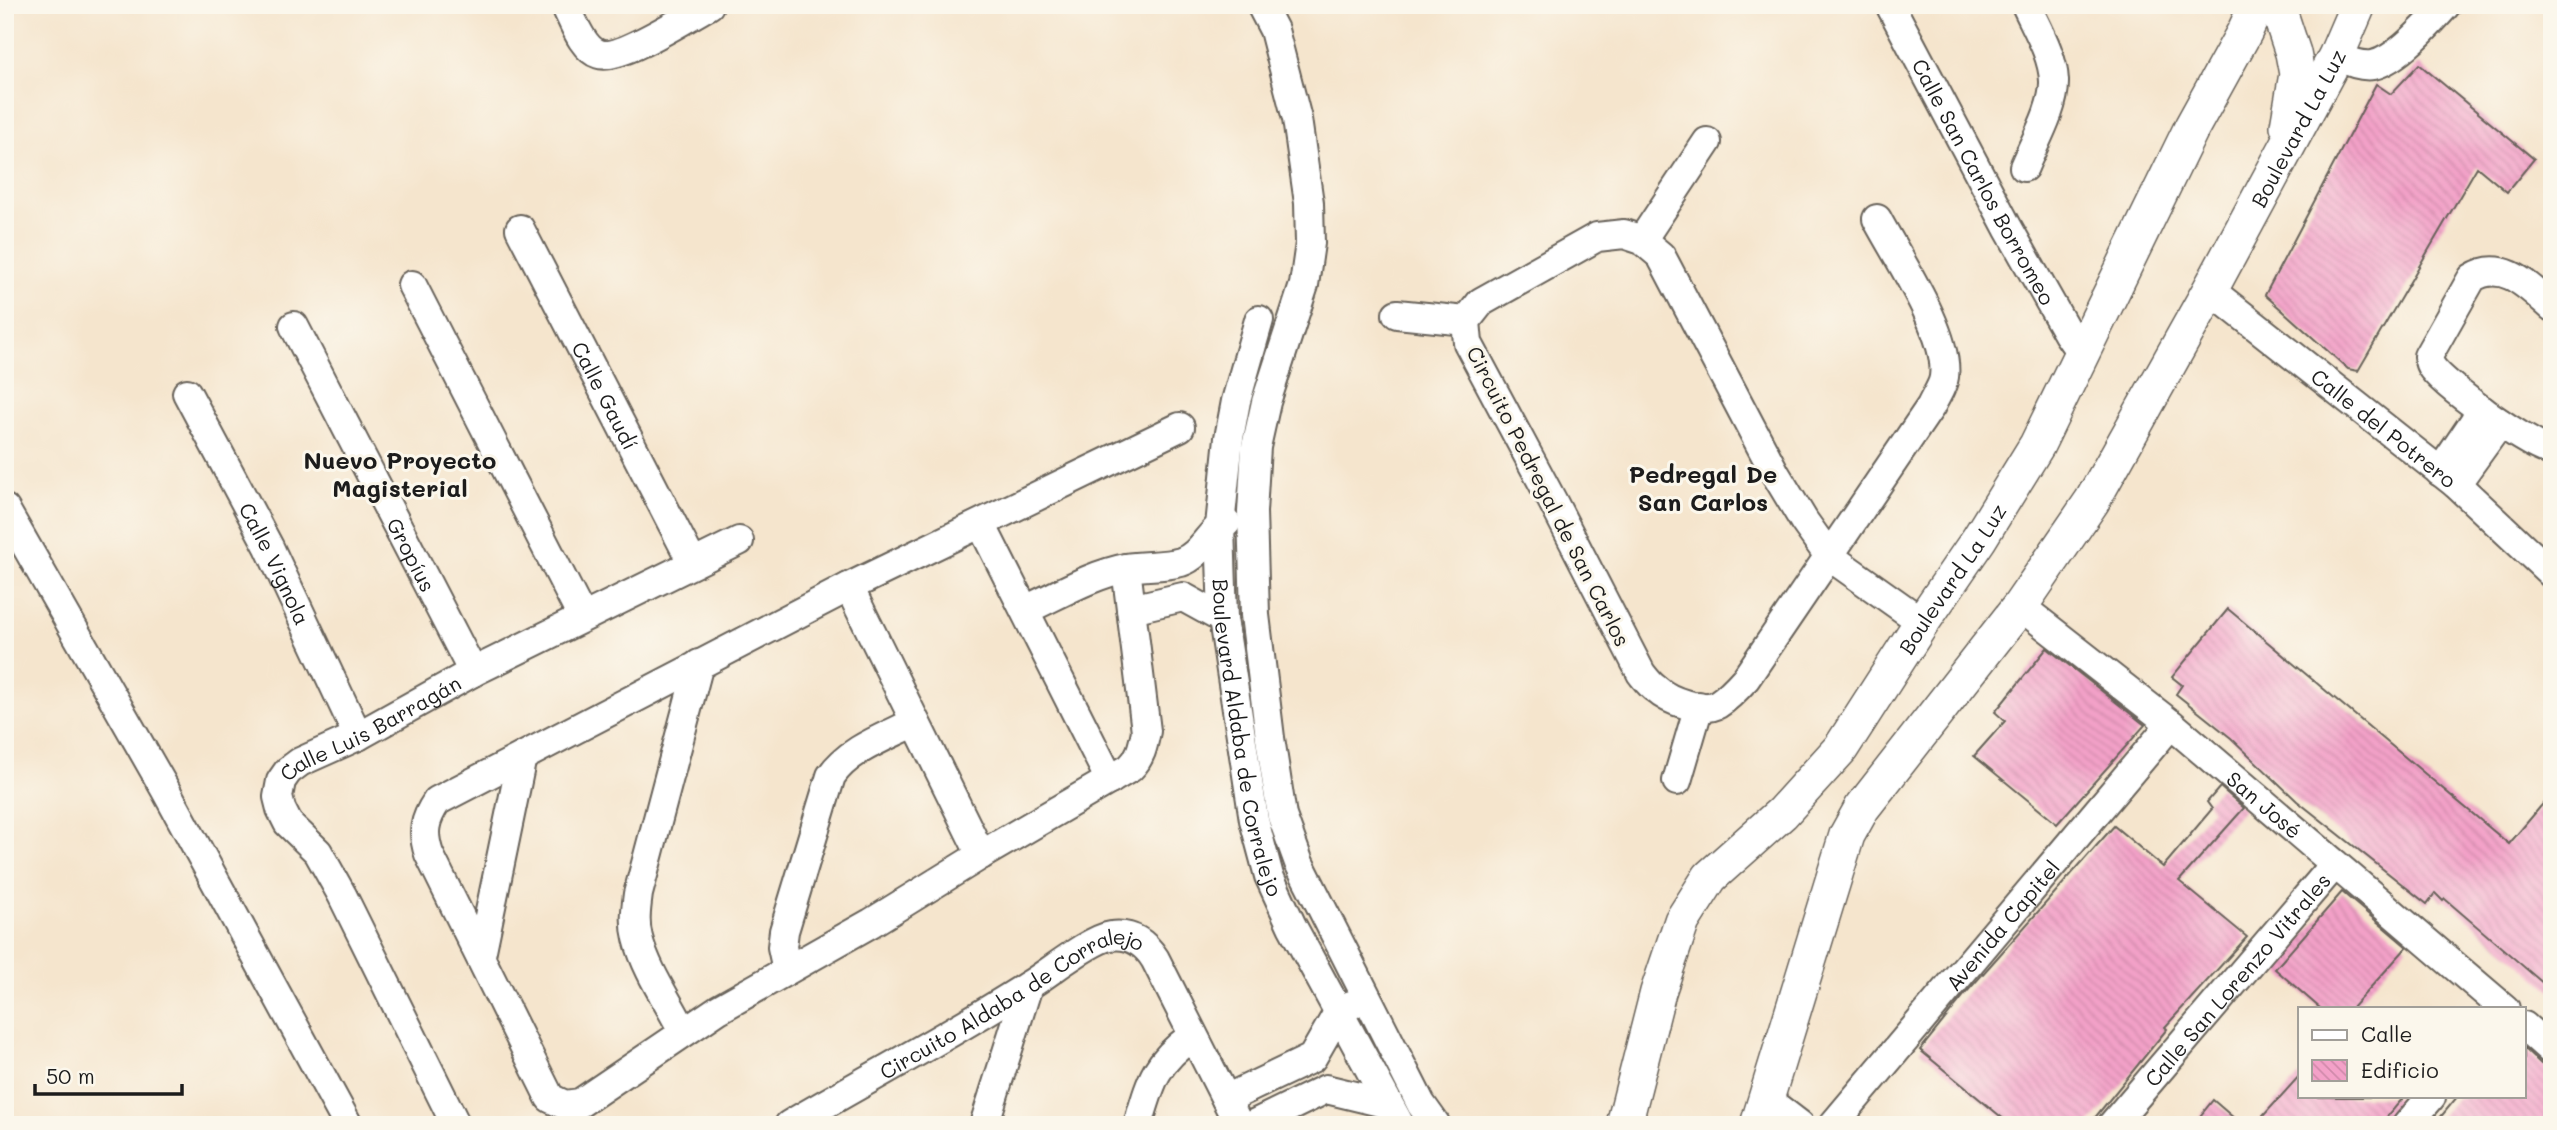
<svg xmlns="http://www.w3.org/2000/svg" width="2557" height="1130" font-family="Mali,sans-serif">
  <style>
    .building { fill: url(#building-back-hatch) }
    .lines { fill: none; stroke-linecap: round; stroke-linejoin: round }
    .minor-casing { stroke: #68625a; stroke-width: 32 }
    .major-casing { stroke: #68625a; stroke-width: 38 }
    .minor { stroke: #fff; stroke-width: 28 }
    .major { stroke: #fff; stroke-width: 35 }
    .labels { text-anchor: middle; dominant-baseline: central; stroke-width: 6; stroke-linejoin: round; paint-order: stroke }
    .street-label { font-size: 21px; fill: #1c1c1c; stroke: #fbf7ec }
    .quarter-label { font-size: 24px; font-weight: bold; fill: #1c1c1c; stroke: #fbf7ec }
  </style>
  <defs>
    <pattern id="building-back-hatch" width="6" height="6" patternUnits="userSpaceOnUse" patternTransform="scale(1.75)"><rect width="6" height="6" fill="#f3a1c8"/><path d="M-1 5l2 2M0 0l6 6M5-1l2 2" fill="none" stroke="#d08aab"/></pattern>
  </defs>
  <rect width="100%" height="100%" fill="#fbf7ec"/>
  <filter id="ink" filterUnits="userSpaceOnUse"><feTurbulence type="fractalNoise" baseFrequency=".0143" numOctaves="2"/><feDisplacementMap in="SourceGraphic" scale="14" xChannelSelector="R" yChannelSelector="G"/><feConvolveMatrix kernelMatrix="1 2 1 2 8 2 1 2 1" color-interpolation-filters="sRGB"/></filter>
  <filter id="wash" filterUnits="userSpaceOnUse"><feTurbulence type="fractalNoise" baseFrequency=".00686" numOctaves="4" result="noise"/><feDisplacementMap in="SourceGraphic" scale="28" xChannelSelector="R" yChannelSelector="G"/><feGaussianBlur stdDeviation="1.57" result="paint"/><feColorMatrix in="noise" values="0 0 0 0 0 0 0 0 0 0 0 0 0 0 0 0 0 1.4 0 .05"/><feComposite in="paint" operator="in"/></filter>
  <g filter="url(#wash)">
    <rect width="100%" height="100%" fill="#f5e5cd"/>
    <g id="blocks">
      <g class="building">
        <polygon points="2419,64 2534,159 2507,192 2477,167 2358,371 2348,369 2265,295 2376,84 2391,94"/>
        <polygon points="2228,609 2509,844 2552,793 2552,991 2445,899 2443,901 2435,893 2427,904 2297,801 2231,738 2176,694 2182,685 2172,677"/>
        <polygon points="2047,648 2145,725 2057,824 1974,756 2005,721 1995,712"/>
        <polygon points="2220,787 2244,808 2179,881 2247,937 2165,1027 2167,1029 2089,1125 2011,1125 1920,1050 1965,994 2114,826 2163,867 2212,809 2207,802"/>
        <polygon points="2342,892 2407,947 2351,1009 2321,1009 2275,969"/>
        <polygon points="2524,1048 2541,1064 2552,1067 2552,1125 2434,1125 2457,1097 2524,1097"/>
        <polygon points="2300,1075 2300,1097 2404,1097 2380,1125 2255,1125"/>
        <polygon points="2213,1100 2242,1125 2193,1125"/>
      </g>
    </g>
  </g>
  <g filter="url(#ink)">
    <use href="#blocks" fill-opacity="0" stroke="#68625a" stroke-width="2"/>
    <g class="lines">
      <defs>
        <g id="minor">
          <path d="M565,5C573,20 582,49 599,54C619,61 689,16 709,5"/>
          <polyline points="1261,5 1274,30 1297,119 1309,203 1310,243 1304,285 1266,402 1256,447 1252,512 1255,615 1270,738 1282,816 1299,863 1421,1104 1436,1125"/>
          <path id="s1" d="M1890,5L2008,228L2068,334L2082,354"/>
          <path d="M2336,56C2348,61 2361,67 2373,65C2397,60 2430,23 2446,5"/>
          <path d="M2024,167C2034,143 2055,107 2054,81C2053,55 2037,29 2026,5"/>
          <path d="M1877,219C1897,257 1950,335 1944,377C1943,386 1935,397 1931,406L1746,678C1738,687 1729,697 1718,704C1702,713 1669,701 1656,689C1650,685 1645,678 1641,673L1553,502L1468,343L1466,321L1481,302L1597,237L1624,234L1642,240L1661,256L1775,473L1804,521L1829,556L1922,622"/>
          <path id="s2" d="M520,229L692,562"/>
          <polyline points="1642,240 1707,142"/>
          <polyline points="412,285 582,617"/>
          <path id="s3" d="M2210,290L2456,484L2552,574"/>
          <path d="M2552,307C2529,287 2503,258 2472,278L2428,356C2429,360 2429,363 2431,366C2441,384 2531,448 2552,451"/>
          <polyline points="1397,314 1466,321"/>
          <path id="s4" d="M1259,320L1236,401L1229,438L1220,526L1223,619L1254,820L1269,876L1292,926L1400,1125"/>
          <path id="s5" d="M294,326L473,672"/>
          <path id="s6" d="M187,393L269,547L358,736"/>
          <polyline points="2440,472 2482,410"/>
          <polyline points="2456,484 2500,423"/>
          <polyline points="5,509 165,789 348,1125"/>
          <polyline points="981,524 1110,780"/>
          <path d="M1126,568L1146,731C1143,746 1141,757 1130,768L981,855L871,923L719,1009L580,1103L565,1105L550,1098L429,854C422,833 424,820 437,801L849,587L1180,427"/>
          <polyline points="849,587 981,855"/>
          <path id="s7" d="M2020,606L2171,724L2505,1009"/>
          <polyline points="1131,609 1183,597 1223,619"/>
          <path d="M1025,610C1058,595 1091,575 1126,568C1144,565 1164,567 1181,562C1202,555 1209,531 1226,523"/>
          <polyline points="1677,781 1699,706"/>
          <polyline points="481,955 522,757"/>
          <path d="M787,970L782,947L784,931L831,776C849,749 886,737 915,722"/>
          <polyline points="2524,1026 2552,1051"/>
          <path d="M683,1031C668,1001 646,970 638,938C634,923 636,909 638,894L699,664"/>
          <polyline points="1226,1099 1312,1058 1339,1011 1351,1005"/>
          <polyline points="1766,1099 1800,1125"/>
          <path id="s8" d="M456,1125L342,895L318,852L288,823L281,809L278,797L281,781L288,771L300,762L358,736L473,672L739,541"/>
          <path id="s9" d="M789,1125C869,1078 951,1035 1029,985C1049,973 1090,939 1111,936C1131,933 1145,943 1155,959L1239,1125"/>
          <polyline points="984,1125 1028,986"/>
          <path d="M1138,1125C1151,1081 1154,1064 1192,1036"/>
          <polyline points="1252,1125 1326,1089 1388,1104"/>
          <path id="s10" d="M1833,1125L2171,724"/>
          <path id="s11" d="M2112,1125L2335,864"/>
          <polyline points="2407,1125 2431,1097"/>
        </g>
        <g id="major">
          <polyline points="2277,5 2293,53 2297,74 2288,126"/>
          <path id="s12" d="M1624,1125L1658,992L1682,921L1710,877L1782,813L1841,748L1922,622L1979,539L2037,445L2192,127L2245,31L2257,5"/>
          <path id="s13" d="M1758,1125L1847,835L1862,808L2020,606L2092,501L2210,290L2336,56L2358,5"/>
        </g>
      </defs>
      <use href="#minor" class="minor-casing"/>
      <use href="#major" class="major-casing"/>
      <use href="#minor" class="minor"/>
      <use href="#major" class="major"/>
    </g>
  </g>
  <g class="labels">
    <g class="street-label">
      <text stroke="none"><textPath href="#s13" startOffset="1144">Boulevard La Luz</textPath></text>
      <text stroke="none"><textPath href="#s1" startOffset="200">Calle San Carlos Borromeo</textPath></text>
      <text stroke="none"><textPath href="#s2" startOffset="187">Calle Gaudí</textPath></text>
      <text stroke="none"><textPath href="#s3" startOffset="222">Calle del Potrero</textPath></text>
      <text transform="translate(1549 496) rotate(63)">Circuito Pedregal de San Carlos</text>
      <text stroke="none"><textPath href="#s5" startOffset="257">Gropíus</textPath></text>
      <text stroke="none"><textPath href="#s6" startOffset="192">Calle Vignola</textPath></text>
      <text stroke="none"><textPath href="#s12" startOffset="651">Boulevard La Luz</textPath></text>
      <text stroke="none"><textPath href="#s8" startOffset="497">Calle Luis Barragán</textPath></text>
      <text stroke="none"><textPath href="#s4" startOffset="424">Boulevard Aldaba de Corralejo</textPath></text>
      <text stroke="none"><textPath href="#s7" startOffset="315">San José</textPath></text>
      <text stroke="none"><textPath href="#s10" startOffset="262">Avenida Capitel</textPath></text>
      <text stroke="none"><textPath href="#s11" startOffset="192">Calle San Lorenzo Vitrales</textPath></text>
      <text stroke="none"><textPath href="#s9" startOffset="257">Circuito Aldaba de Corralejo</textPath></text>
    </g>
    <g class="quarter-label">
      <text x="400" y="459">Nuevo Proyecto<tspan x="400" dy="28">Magisterial</tspan></text>
      <text x="1703" y="473">Pedregal De<tspan x="1703" dy="28">San Carlos</tspan></text>
    </g>
  </g>
  <rect width="2557" height="1130" fill="none" stroke="#fbf7ec" stroke-width="28"/>
  <rect x="2298" y="1007" width="228" height="91" fill="#fbf7ec" stroke="#a29f99" stroke-width="2"/>
  <rect x="2312" y="1030" width="35" height="10" fill="#ffffff" stroke="#a29f99" stroke-width="2"/>
  <text x="2361" y="1042" font-size="21" fill="#1c1c1c">Calle</text>
  <rect x="2312" y="1060" width="35" height="21" fill="url(#building-back-hatch)" stroke="#a29f99" stroke-width="2"/>
  <text x="2361" y="1078" font-size="21" fill="#1c1c1c">Edificio</text>
  <path d="M35 1084v10h147v-10" fill="none" stroke="#1c1c1c" stroke-width="3.5"/>
  <text x="46" y="1084" font-size="21" fill="#1c1c1c" stroke="#fbf7ec" stroke-width="5" paint-order="stroke">50 m</text>
</svg>
